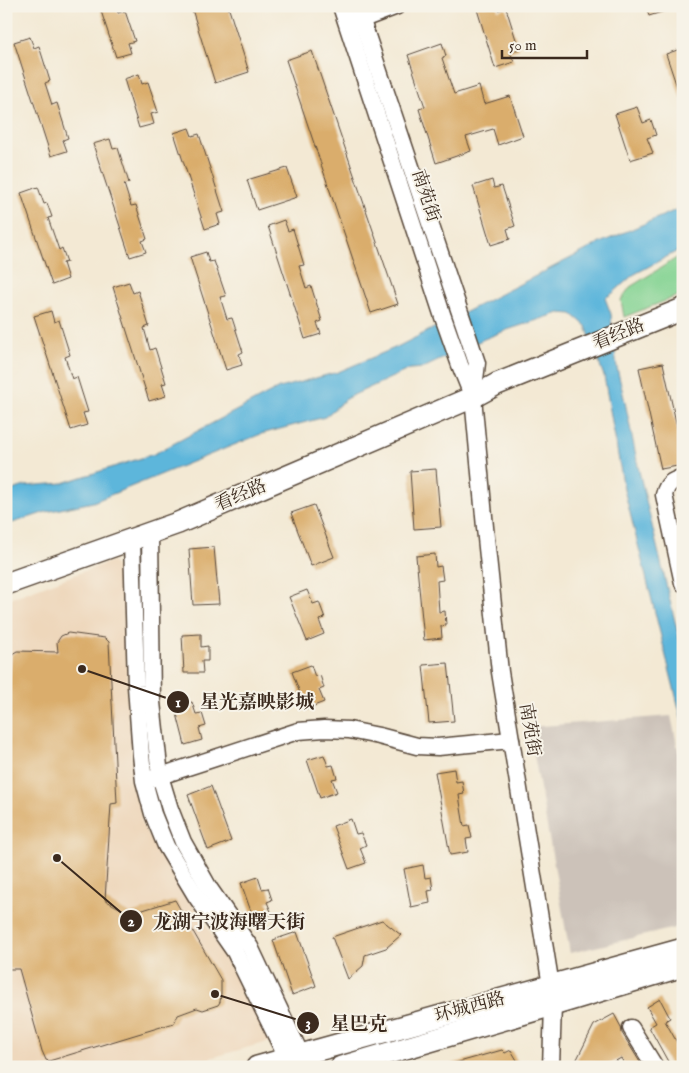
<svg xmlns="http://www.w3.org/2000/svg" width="689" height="1073" font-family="'IM FELL English','Noto Serif SC',serif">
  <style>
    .built { fill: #eed7bb }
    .industrial { fill: #ccc2b9 }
    .green { fill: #83d392; stroke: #5f7e58 }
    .water { fill: #5db6db; stroke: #4c707c }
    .building { fill: #daad6c }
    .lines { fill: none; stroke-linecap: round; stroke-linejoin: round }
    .minor-casing { stroke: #574739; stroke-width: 19 }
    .major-casing { stroke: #574739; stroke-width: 24 }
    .minor { stroke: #fff; stroke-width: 16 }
    .major { stroke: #fff; stroke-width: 21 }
    .labels { text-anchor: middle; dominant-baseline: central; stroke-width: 4; stroke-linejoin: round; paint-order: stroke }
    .street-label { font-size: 18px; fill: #3b2a1e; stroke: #f7f3e8 }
    .leader { fill: none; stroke: #3b2a1e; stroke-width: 2 }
    .callout-dot { fill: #3b2a1e; stroke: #f7f3e8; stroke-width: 2 }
    .mark-label { font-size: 15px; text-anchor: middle; font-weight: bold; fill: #fff }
    .callout-label { font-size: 19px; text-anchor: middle; font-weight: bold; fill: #3b2a1e; stroke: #f7f3e8; stroke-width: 4; stroke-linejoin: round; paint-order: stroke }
  </style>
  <rect width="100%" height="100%" fill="#f7f3e8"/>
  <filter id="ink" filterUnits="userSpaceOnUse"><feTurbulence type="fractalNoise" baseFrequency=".02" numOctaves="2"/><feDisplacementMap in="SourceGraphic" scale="10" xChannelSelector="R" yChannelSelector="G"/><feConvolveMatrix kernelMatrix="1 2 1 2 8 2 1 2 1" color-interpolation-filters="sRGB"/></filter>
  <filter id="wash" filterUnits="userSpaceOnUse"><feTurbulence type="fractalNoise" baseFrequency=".0096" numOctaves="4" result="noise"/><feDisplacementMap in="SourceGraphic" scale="20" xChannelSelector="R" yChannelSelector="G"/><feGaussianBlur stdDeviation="1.12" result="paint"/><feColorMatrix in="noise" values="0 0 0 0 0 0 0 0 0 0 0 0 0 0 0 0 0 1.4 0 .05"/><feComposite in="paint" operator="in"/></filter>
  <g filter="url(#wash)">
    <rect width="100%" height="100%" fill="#f3e9d4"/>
    <polygon class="built" points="112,561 125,578 128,711 142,825 212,934 271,1041 178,1067 6,1067 6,600"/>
    <polygon class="industrial" points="671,716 683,773 683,926 570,953 529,727"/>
    <polygon class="green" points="683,254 683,294 624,317 621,300 630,287"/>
    <polygon class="water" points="683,207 683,248 633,275 613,293 605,298 611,314 612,327 617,368 625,402 639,471 683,655 683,724 624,489 604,376 586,326 572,314 559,313 507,330 484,339 423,368 410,369 347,398 325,417 261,434 93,502 46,512 6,525 6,492 25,486 63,483 154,454 279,388 338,372 397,347 602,242"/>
    <g id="blocks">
      <g class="building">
        <polygon points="106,6 116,6 118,13 125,11 135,41 128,43 131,53 116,57 100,8"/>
        <polygon points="191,6 228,6 249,72 215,83"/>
        <polygon points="476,6 497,6 498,10 506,8 519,49 510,52 514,62 495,68"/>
        <polygon points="646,6 673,6 674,8 649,16"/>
        <polygon points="30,37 34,48 39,46 50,81 45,83 52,105 57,103 68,138 63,140 67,151 51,156 14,42"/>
        <polygon points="442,43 446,56 442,58 454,94 479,86 484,104 510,96 523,136 498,145 493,129 466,137 471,151 436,163 419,109 425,107 408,55"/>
        <polygon points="683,48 683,99 681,99 666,54"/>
        <polygon points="312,51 398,304 371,313 286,60"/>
        <polygon points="139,74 142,84 148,82 158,112 151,114 154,124 139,128 124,79"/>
        <polygon points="637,107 643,123 651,120 656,135 647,138 653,153 630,160 615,114"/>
        <polygon points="189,128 192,136 199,134 224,212 217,214 220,224 205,229 174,133"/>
        <polygon points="110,139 113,149 118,148 129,183 124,184 131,206 136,205 147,239 142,241 146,252 130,257 93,144"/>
        <polygon points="287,168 297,197 257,210 247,180"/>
        <polygon points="492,180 494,188 502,186 515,226 507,229 510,239 491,245 473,186"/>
        <polygon points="38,187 44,204 47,203 52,217 48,218 59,250 62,248 67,262 63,263 68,279 52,285 21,193"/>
        <polygon points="284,220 288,231 293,229 304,265 299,266 306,288 311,286 322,321 317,323 321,334 305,339 268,226"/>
        <polygon points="206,252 209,262 214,261 226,296 220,297 227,319 232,318 243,352 239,354 242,365 226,370 190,257"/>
        <polygon points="129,282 133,293 138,291 149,326 144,328 150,350 155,348 166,383 162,384 166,396 149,401 113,287"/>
        <polygon points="51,311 54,322 59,320 70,355 65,357 72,379 77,377 88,412 83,413 87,425 71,430 34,316"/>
        <polygon points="663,363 683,454 683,465 661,469 639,368"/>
        <polygon points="436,469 441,527 414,529 410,471"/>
        <polygon points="314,505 334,557 311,566 291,513"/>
        <polygon points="214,547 219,604 193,605 189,549"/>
        <polygon points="435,554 436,567 441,566 443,580 437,581 439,612 445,611 446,625 441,626 442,638 424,640 416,556"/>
        <polygon points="307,590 313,604 319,602 325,618 319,620 324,634 307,641 289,597"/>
        <polygon points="68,633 105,638 109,642 117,803 111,804 105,900 130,914 175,900 221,980 221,994 220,1002 218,1005 203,1010 197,1008 178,1015 174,1023 49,1061 46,1060 42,1051 19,969 6,969 6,721 12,654 17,651 58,652 57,642 61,636"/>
        <polygon points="201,634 201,647 208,646 208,661 202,661 203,673 184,673 182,635"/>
        <polygon points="448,663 454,721 429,723 423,665"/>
        <polygon points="311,665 315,677 320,675 324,688 319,690 324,702 306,709 292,672"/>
        <polygon points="192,702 196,714 202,713 206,726 199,728 202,740 185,745 175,706"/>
        <polygon points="324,755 328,766 333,765 337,778 332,779 337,792 320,798 307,760"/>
        <polygon points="454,769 456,782 462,781 464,794 459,795 461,808 464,826 469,825 472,838 466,839 468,852 450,855 435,772"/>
        <polygon points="211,786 231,841 208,850 188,795"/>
        <polygon points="351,819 356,834 361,833 366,845 360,848 366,863 349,869 333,826"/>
        <polygon points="423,865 425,878 431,877 433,890 428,891 430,903 411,907 404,869"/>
        <polygon points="258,877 262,889 268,888 272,900 267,902 272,914 254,920 241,883"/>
        <polygon points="382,920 401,935 386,948 365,955 363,966 348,979 332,937"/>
        <polygon points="297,932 316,986 292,995 273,940"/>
        <polygon points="660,999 670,1018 665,1021 683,1053 683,1060 671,1067 649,1027 656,1023 647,1007"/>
        <polygon points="614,1014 621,1027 622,1033 643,1067 626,1067 621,1058 605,1067 575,1067 576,1061 594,1025"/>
        <polygon points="502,1050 505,1053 511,1050 521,1067 453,1067 452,1064"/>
      </g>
    </g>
  </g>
  <g filter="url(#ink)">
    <use href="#blocks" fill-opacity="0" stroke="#574739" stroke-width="1"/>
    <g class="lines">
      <defs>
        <g id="minor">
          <polyline points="341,6 443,317 460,365 472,395"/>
          <polyline points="357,6 477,363 473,397 486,538 500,672 551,986 553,1005 551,1067"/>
          <polyline points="352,23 397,6"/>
          <path d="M683,477C672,481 667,483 664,495L683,583"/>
          <polyline points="150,533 152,702 160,776 170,809 183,842 209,888 250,947 301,1055"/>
          <polyline points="132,540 136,686 141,755 144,781 153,814 166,846 196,896 235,952 287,1058"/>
          <polyline points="151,779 298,731 324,729 349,730 379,736 417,746 438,747 511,740"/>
          <polyline points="631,1028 655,1067"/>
        </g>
        <g id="major">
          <polyline points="6,584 178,523 473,397 497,384 683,309"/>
          <polyline points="257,1067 683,949"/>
          <polyline points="341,1067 553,1005 683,966"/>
        </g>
      </defs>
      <use href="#minor" class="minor-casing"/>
      <use href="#major" class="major-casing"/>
      <use href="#minor" class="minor"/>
      <use href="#major" class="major"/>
    </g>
  </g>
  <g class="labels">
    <g class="street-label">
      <text transform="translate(425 196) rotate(72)">南苑街</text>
      <text transform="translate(619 335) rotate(-22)">看经路</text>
      <text transform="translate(241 496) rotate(-23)">看经路</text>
      <text transform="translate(529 730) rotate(81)">南苑街</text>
      <text transform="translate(470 1008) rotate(-15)">环城西路</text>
    </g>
  </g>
  <path class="leader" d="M82 669L178 702M57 858L131 921M215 994L308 1023"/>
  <g class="callout-dot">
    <circle cx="82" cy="669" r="5"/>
    <circle cx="57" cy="858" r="5"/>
    <circle cx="215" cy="994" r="5"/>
    <circle cx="178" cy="702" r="12"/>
    <circle cx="131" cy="921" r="12"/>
    <circle cx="308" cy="1023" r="12"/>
  </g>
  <g class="mark-label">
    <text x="178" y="707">1</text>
    <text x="131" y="926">2</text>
    <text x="308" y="1028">3</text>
  </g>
  <g class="callout-label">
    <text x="257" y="708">星光嘉映影城</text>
    <text x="229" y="928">龙湖宁波海曙天街</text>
    <text x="359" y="1030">星巴克</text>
  </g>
  <rect width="689" height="1073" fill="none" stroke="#f7f3e8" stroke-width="25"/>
  <path d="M502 50v8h85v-8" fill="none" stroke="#3b2a1e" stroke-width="2.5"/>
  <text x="509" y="50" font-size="15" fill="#3b2a1e" stroke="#f7f3e8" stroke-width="4" paint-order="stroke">50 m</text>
</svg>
